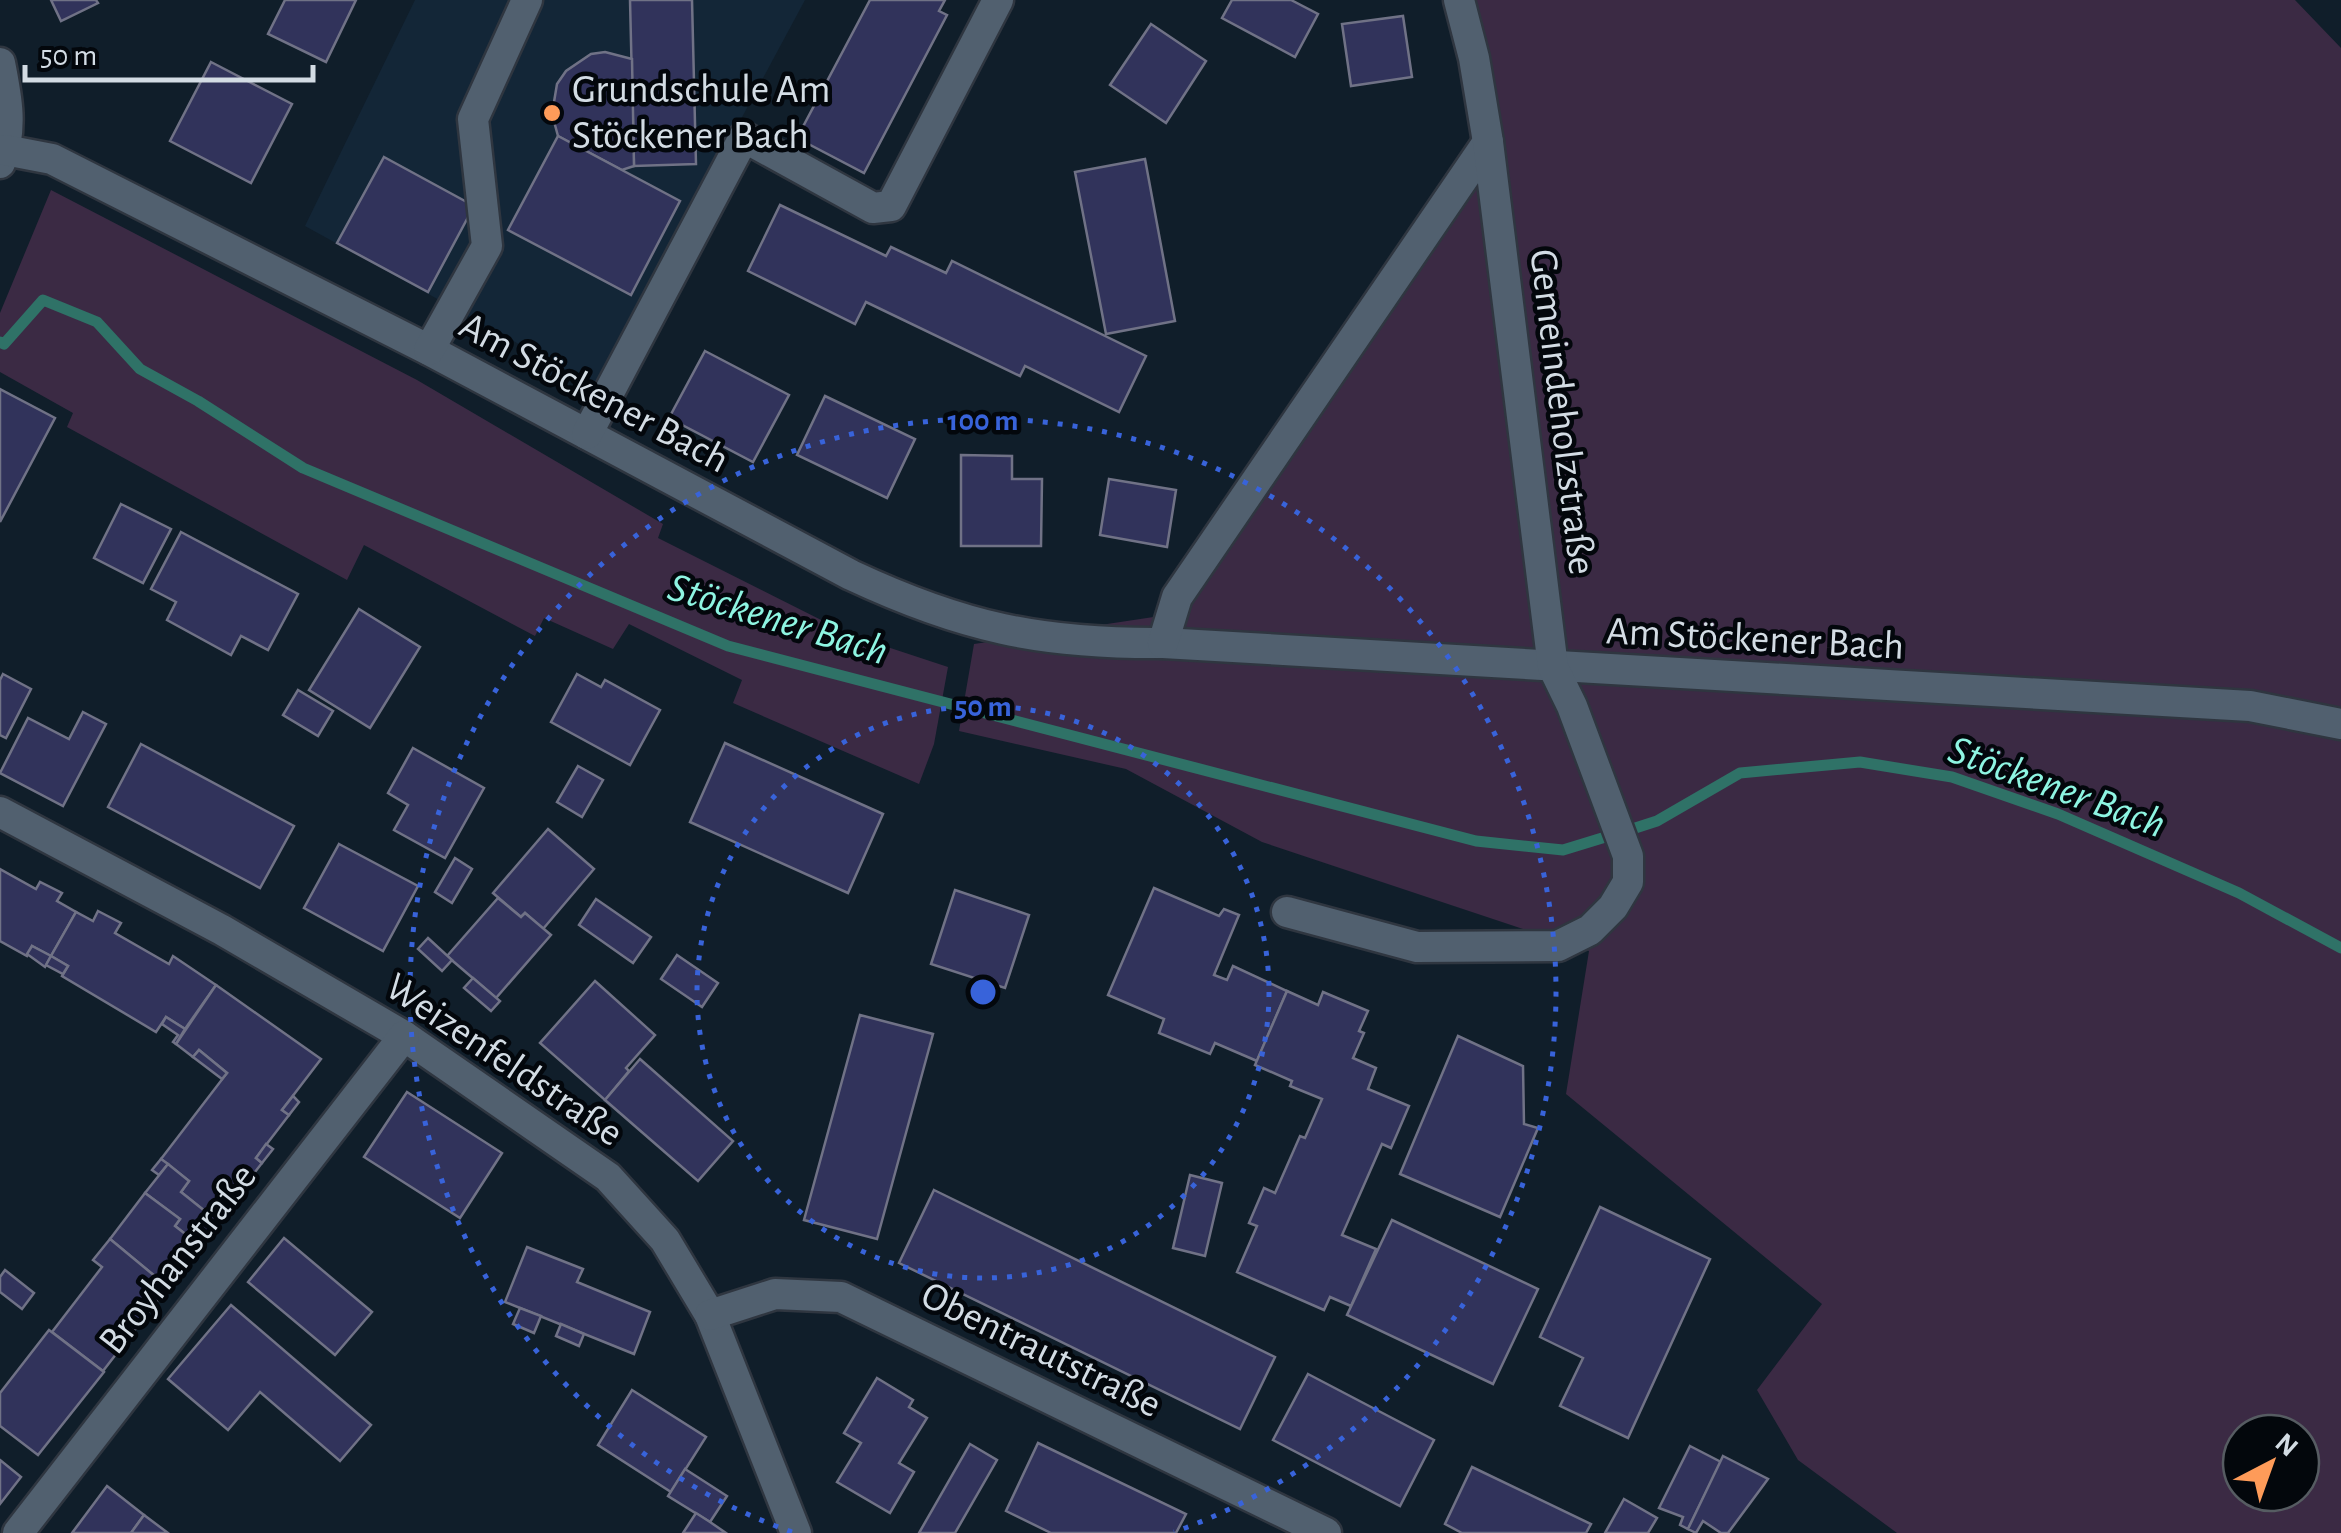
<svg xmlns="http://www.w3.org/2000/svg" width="2341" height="1533" font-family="'Alegreya Sans',sans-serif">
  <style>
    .built { fill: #132637 }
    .green { fill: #3b2a44; fill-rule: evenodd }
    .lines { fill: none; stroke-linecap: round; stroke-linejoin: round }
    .stream { stroke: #2f7267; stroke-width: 11 }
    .building { fill: #31335b; stroke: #707286; stroke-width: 2.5 }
    .minor-casing { stroke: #2f3640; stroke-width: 35 }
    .minor { stroke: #51606f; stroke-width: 30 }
    .ring { fill: none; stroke: #3863da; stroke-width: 5; stroke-dasharray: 5 10 }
    .poi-dot { fill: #fe9b59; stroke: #03070c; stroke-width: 4 }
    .labels { text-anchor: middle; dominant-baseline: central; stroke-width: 9; stroke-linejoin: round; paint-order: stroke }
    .poi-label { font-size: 40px; fill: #d3dce4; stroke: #03070c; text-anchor: start }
    .street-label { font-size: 40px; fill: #d3dce4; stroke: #03070c }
    .water-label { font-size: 42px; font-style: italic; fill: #8ef5e2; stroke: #03070c }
    .centre { fill: #3863da; stroke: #03070c; stroke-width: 5 }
    .ring-label { font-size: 30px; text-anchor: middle; font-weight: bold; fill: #3863da; stroke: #03070c; stroke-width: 9; stroke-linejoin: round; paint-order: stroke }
  </style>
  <rect width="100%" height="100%" fill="#101e2a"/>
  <polygon class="built" points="415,0 805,0 597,387 305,226"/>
  <g class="green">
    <path d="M1474,0H2295L2341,48V1533H1897L1798,1460L1757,1390L1822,1304L1566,1094L1589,951L1262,842L1126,769L959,731L974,644L1180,613L1503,130ZM2241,1433H2301V1493H2241Z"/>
    <polygon points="51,190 417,380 663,524 658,538 851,635 948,667 934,744 919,784 733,703 742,680 629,624 613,649 544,618 535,636 364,545 347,580 67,427 73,413 0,372 0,313"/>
  </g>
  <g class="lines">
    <g class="stream">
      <polyline points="0,342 4,344 43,300 97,322 140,369 198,401 303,468 728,646 1476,841 1563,850 1612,835"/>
      <polyline points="1626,831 1657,821 1740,773 1860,762 1952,777 2058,814 2239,893 2341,948"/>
    </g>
  </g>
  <g class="building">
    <polygon points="51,0 96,0 98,3 61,21"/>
    <polygon points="285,0 356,0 326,62 268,34"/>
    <polygon points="630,0 692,0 696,164 634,166"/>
    <polygon points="870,0 945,0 939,11 947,15 864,173 797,138"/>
    <polygon points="1232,0 1291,0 1318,14 1295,57 1222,18"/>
    <polygon points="1403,16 1412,77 1351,86 1342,24"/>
    <polygon points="1151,24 1206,61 1166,123 1110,85"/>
    <polygon points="605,52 632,59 634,166 622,170 558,136 552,114 557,84 566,71 591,54"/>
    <polygon points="211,62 292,104 251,183 170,141"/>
    <polygon points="558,136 680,201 631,295 508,230"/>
    <polygon points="384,157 474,206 428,292 337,243"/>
    <polygon points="1145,159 1175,321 1106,334 1075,172"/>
    <polygon points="780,205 886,256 891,247 946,273 952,261 1146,356 1119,412 1025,366 1020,376 866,302 855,324 748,271"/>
    <polygon points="705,351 789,395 753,462 669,418"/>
    <polygon points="0,389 55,418 0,522"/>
    <polygon points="825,396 915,439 887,498 797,455"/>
    <polygon points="961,455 1012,456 1012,479 1042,479 1041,546 961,546"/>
    <polygon points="1109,479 1176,490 1167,547 1100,535"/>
    <polygon points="121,504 171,529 143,583 94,558"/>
    <polygon points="181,532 298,594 268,650 241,636 231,655 167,620 176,602 151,589"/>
    <polygon points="359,609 420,647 370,728 309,690"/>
    <polygon points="3,674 31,689 6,738 0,735 0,680"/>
    <polygon points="577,674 601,687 605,680 660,710 630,765 551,722"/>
    <polygon points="298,690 333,711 318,736 283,715"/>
    <polygon points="83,712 106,724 63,806 0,773 28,718 69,739"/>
    <polygon points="725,743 883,814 848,893 690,822"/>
    <polygon points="141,744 294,826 260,888 108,807"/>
    <polygon points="413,748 484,788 445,858 394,830 408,805 388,793"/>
    <polygon points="578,766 603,780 582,817 557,802"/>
    <polygon points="548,829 594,869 543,929 525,913 521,917 493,893"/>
    <polygon points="339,844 418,886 383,951 304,908"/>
    <polygon points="455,858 472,869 452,903 435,892"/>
    <polygon points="0,869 36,889 40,882 62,893 57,901 76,912 51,956 32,946 27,956 0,941"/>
    <polygon points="1154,888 1219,916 1224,909 1239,915 1214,975 1227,980 1233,966 1287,991 1257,1061 1215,1043 1210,1054 1159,1033 1164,1019 1108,995"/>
    <polygon points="955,890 1029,915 1005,988 931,964"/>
    <polygon points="498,898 521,917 525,913 551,935 496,998 447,956"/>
    <polygon points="596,899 651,937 633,963 579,925"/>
    <polygon points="98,911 121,923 115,933 169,964 173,956 216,985 185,1029 166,1017 156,1032 62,976 68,966 51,956 76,912 93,921"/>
    <polygon points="428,938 452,960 442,971 418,949"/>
    <polygon points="32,946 51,956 45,967 27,954"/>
    <polygon points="677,955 718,983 702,1007 661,979"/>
    <polygon points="51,956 68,966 63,974 46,965"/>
    <polygon points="473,978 500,1001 491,1011 464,988"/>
    <polygon points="595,981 655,1035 626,1068 629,1071 605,1100 540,1043"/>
    <polygon points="216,985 321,1059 282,1110 289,1115 256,1158 262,1163 234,1199 228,1194 211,1216 181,1192 189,1181 161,1159 227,1073 199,1050 193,1057 176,1044"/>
    <polygon points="1287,991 1318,1005 1323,992 1368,1011 1359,1031 1364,1033 1353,1058 1376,1068 1368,1089 1409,1106 1391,1148 1382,1144 1342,1235 1376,1249 1351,1306 1330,1297 1324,1310 1237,1272 1257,1226 1249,1223 1264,1188 1275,1193 1300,1136 1305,1138 1322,1099 1290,1086 1292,1081 1255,1065"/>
    <polygon points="860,1015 933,1034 877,1239 804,1220"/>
    <polygon points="166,1017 185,1029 176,1044 173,1042 178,1035 162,1024"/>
    <polygon points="1458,1036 1523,1066 1524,1124 1538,1128 1500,1217 1400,1174"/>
    <polygon points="199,1050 227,1073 222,1079 193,1057"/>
    <polygon points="640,1059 733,1141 698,1181 605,1100"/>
    <polygon points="407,1092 502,1153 460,1218 364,1157"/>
    <polygon points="293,1096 299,1102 289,1115 282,1110"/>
    <polygon points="266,1144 273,1149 262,1163 256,1158"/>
    <polygon points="161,1159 168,1164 159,1175 152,1170"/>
    <polygon points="168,1164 189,1181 181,1192 211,1216 228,1194 234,1199 169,1285 163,1279 193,1240 175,1226 180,1219 145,1193"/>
    <polygon points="1190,1175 1222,1183 1205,1256 1173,1248"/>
    <polygon points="934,1190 1275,1357 1240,1429 899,1263"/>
    <polygon points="145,1193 180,1219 175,1226 193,1240 163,1279 168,1287 110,1239"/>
    <polygon points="1600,1207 1710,1259 1628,1438 1560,1406 1583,1358 1540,1337"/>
    <polygon points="1392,1220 1538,1289 1493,1384 1347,1315"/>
    <polygon points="284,1238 372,1312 335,1355 248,1282"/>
    <polygon points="110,1239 168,1287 103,1371 52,1332 102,1267 93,1260"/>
    <polygon points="527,1247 583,1269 577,1282 650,1312 634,1354 505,1302"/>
    <polygon points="5,1270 34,1293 22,1309 0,1292 0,1277"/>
    <polygon points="231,1305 371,1425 340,1461 260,1392 228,1430 168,1379"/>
    <polygon points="520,1308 541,1316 534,1333 513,1324"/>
    <polygon points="561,1324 584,1334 579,1346 556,1336"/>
    <polygon points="49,1330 104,1372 38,1455 0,1426 0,1393"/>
    <polygon points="1308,1374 1434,1440 1400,1506 1273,1440"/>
    <polygon points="877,1378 913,1400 909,1407 927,1418 899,1463 914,1472 890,1513 837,1482 861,1443 844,1433"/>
    <polygon points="632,1390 706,1437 671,1492 598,1445"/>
    <polygon points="1038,1443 1186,1514 1176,1533 1051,1533 1006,1511"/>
    <polygon points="970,1444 997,1460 955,1533 919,1533"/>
    <polygon points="1690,1446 1721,1462 1688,1529 1680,1525 1683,1517 1659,1508"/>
    <polygon points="1723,1456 1768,1479 1728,1533 1721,1533 1703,1521 1696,1533 1688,1529"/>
    <polygon points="0,1460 21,1477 0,1504"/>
    <polygon points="1472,1467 1591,1524 1586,1533 1462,1533 1445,1524"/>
    <polygon points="685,1469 727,1496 710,1522 668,1496"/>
    <polygon points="107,1486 144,1515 131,1533 72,1533"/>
    <polygon points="1624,1499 1657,1518 1648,1533 1605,1533"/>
    <polygon points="696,1513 710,1522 726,1533 683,1533"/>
    <polygon points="144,1515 168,1533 131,1533"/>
  </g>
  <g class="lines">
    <defs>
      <g id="minor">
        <path d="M0,63C7,98 13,129 0,163"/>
        <path d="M5,150L52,159L429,350L851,575C962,627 1040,644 1163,643L2250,706L2341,724"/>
        <polyline points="429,350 487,246 473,119 527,0"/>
        <polyline points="587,434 744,137 873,208 891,206 998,0"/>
        <polyline points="1163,643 1177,597 1488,142"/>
        <polyline points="0,812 222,930 404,1036 608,1177 665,1240 710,1315 796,1533"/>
        <polyline points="1287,912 1417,947 1558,946 1590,930 1613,907 1628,882 1628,856 1572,706 1553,667 1488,142 1474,58 1459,0"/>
        <polyline points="710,1315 775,1294 841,1297 1326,1533"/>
        <polyline points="18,1533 404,1036"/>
      </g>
    </defs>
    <use href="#minor" class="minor-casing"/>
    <use href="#minor" class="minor"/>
  </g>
  <g class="ring">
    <circle cx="983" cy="992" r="286"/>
    <path d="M792 1532A573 573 0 1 1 1174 1532"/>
  </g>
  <circle class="poi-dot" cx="552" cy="113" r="10"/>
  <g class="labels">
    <g class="poi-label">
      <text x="572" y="90">Grundschule Am<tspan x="572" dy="46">Stöckener Bach</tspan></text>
    </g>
    <g class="street-label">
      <text transform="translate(594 393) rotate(28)">Am Stöckener Bach</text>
      <text transform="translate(1562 412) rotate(83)">Gemeindeholzstraße</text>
      <text transform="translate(1755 639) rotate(3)">Am Stöckener Bach</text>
      <text transform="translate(504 1060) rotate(34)">Weizenfeldstraße</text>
      <text transform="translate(178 1259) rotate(-52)">Broyhanstraße</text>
      <text transform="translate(1041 1350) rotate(26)">Obentrautstraße</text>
    </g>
    <g class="water-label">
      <text transform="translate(778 619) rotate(17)">Stöckener Bach</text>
      <text transform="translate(2057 787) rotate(20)">Stöckener Bach</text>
    </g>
  </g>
  <circle cx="983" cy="992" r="15" class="centre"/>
  <g class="ring-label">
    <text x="983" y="430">100 m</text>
    <text x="983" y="716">50 m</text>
  </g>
  <g transform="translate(2271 1463) rotate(41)"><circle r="48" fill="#03070c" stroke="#565c62" stroke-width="2.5"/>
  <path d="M0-8L18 38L0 25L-18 38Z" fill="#fe9b59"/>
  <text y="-15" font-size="28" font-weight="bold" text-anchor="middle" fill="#d3dce4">N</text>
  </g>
  <path d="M25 65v15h288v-15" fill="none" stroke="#d3dce4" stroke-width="5"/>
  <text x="40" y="65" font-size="30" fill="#d3dce4" stroke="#03070c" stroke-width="8" paint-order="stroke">50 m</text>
</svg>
